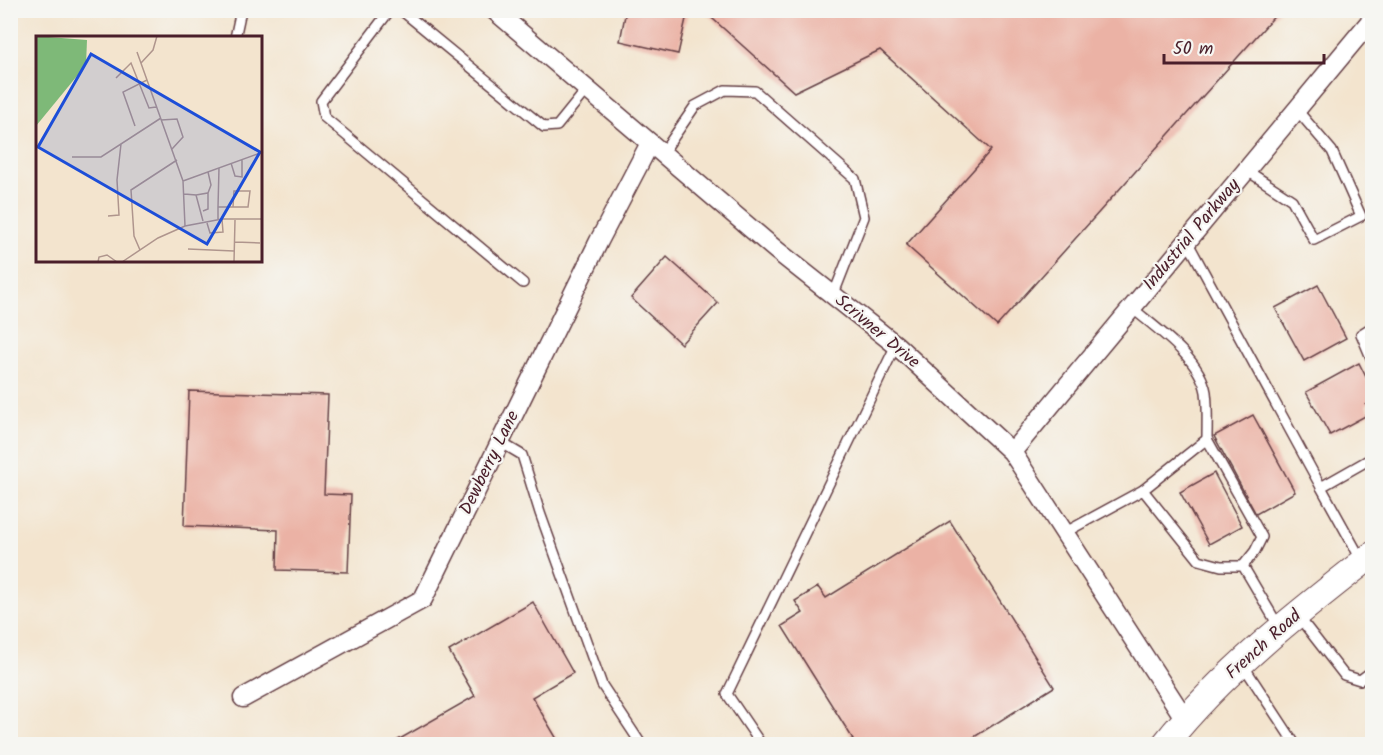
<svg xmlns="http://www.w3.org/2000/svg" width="1383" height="755" font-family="Kalam,sans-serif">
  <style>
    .building { fill: #ebb2a5 }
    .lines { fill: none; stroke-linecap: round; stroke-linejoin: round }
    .lane-casing { stroke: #633d43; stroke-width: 12 }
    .street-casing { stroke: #633d43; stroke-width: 21 }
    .secondary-casing { stroke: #633d43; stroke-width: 28 }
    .lane { stroke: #fff; stroke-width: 9 }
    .street { stroke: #fff; stroke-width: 18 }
    .secondary { stroke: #fff; stroke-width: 26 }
    .labels { text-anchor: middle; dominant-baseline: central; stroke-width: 4.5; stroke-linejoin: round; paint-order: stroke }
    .street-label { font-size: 18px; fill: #4a1f2b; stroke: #f6f6f2 }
    .inset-road { fill: none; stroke: #af958d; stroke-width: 1.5 }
    .view { fill: #1d4ed8; fill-opacity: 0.15; stroke: #1d4ed8; stroke-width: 3 }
    .inset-edge { fill: none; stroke: #4a1f2b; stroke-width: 3 }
  </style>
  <rect width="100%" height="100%" fill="#f6f6f2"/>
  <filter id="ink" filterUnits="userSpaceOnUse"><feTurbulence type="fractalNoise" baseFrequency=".0167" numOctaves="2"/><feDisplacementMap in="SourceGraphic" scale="12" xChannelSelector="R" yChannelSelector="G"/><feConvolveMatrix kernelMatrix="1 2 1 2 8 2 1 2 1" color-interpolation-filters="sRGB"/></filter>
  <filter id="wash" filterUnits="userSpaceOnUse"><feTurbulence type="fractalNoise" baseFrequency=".008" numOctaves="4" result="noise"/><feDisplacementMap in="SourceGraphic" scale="24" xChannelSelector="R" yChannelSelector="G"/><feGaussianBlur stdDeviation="1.35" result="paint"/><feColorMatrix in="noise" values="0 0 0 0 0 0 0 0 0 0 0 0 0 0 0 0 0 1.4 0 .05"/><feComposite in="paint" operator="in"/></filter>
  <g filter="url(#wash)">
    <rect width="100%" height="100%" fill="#f3e4ce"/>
    <g id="blocks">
      <g class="building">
        <polygon points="626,10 688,10 678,54 620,41"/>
        <polygon points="703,10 1280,10 997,326 906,245 991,150 880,50 794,92"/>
        <polygon points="667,257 718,303 681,344 631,298"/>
        <polygon points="1318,285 1346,338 1304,361 1275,308"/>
        <polygon points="1359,363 1372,389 1372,401 1366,405 1371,413 1330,435 1306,392"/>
        <polygon points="189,391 328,395 324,494 351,495 348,572 277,570 278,530 184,526"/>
        <polygon points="1253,415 1295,492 1256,514 1214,436"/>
        <polygon points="1214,473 1242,526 1209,544 1180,492"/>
        <polygon points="950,521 1054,687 963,744 843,744 853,739 782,626 803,613 795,601 818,587 826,598"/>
        <polygon points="533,602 573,673 532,697 560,744 391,744 475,696 449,651"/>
      </g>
    </g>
  </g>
  <g filter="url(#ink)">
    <use href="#blocks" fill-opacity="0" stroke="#633d43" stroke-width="1.5"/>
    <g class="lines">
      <defs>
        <g id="lane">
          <polyline points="390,10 321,101 324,117 523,283"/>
          <polyline points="401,10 544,127 557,126 587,89"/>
          <polyline points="235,38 241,10"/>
          <polyline points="662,154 695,106 725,90 755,91 855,179 864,217 833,296"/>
          <polyline points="1246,170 1292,200 1314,240 1361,216 1332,151 1297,110"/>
          <polyline points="1187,241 1321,487"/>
          <path d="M1132,308C1157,329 1200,358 1206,392C1208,407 1207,424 1207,439"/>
          <polyline points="1372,327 1361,334 1372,360"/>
          <polyline points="500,442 522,455 540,513 602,685 641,744"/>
          <polyline points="1143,490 1207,439 1262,537 1255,551 1243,566"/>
          <polyline points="1064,533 1143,490 1199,560 1221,566 1243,566 1279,627"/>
          <polyline points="1362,561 1321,487 1372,458"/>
          <polyline points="1298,616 1344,675 1360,680 1372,671"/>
          <polyline points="1243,665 1293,741"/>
          <polyline points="761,744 727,694 896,345"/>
        </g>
        <g id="street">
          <polyline points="494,10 776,250 896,345 1012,452 1185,719"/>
          <polyline points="1012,452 1372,19"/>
          <polyline points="243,698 423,599 599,241 650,143"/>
        </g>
        <path id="secondary" d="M1165,744C1223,671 1299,612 1372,555"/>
      </defs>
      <use href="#lane" class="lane-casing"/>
      <use href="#street" class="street-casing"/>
      <use href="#secondary" class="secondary-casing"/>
      <use href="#lane" class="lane"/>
      <use href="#street" class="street"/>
      <use href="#secondary" class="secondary"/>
    </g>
  </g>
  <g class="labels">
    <g class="street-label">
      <text transform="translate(1192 235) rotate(-50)">Industrial Parkway</text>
      <text transform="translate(877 332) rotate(40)">Scrivner Drive</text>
      <text transform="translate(490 463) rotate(-64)">Dewberry Lane</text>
      <text transform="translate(1264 645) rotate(-42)">French Road</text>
    </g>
  </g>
  <g transform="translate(36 36)">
    <rect width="226" height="226" fill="#f3e4ce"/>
    <path d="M0,0L51,4L50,29L0,90Z" fill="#7eb978"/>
    <path class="inset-road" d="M101,16L147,145L149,190M105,27L117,14L121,0M80,42L95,27L113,72L120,71M125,84L141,83L147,101L136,113M99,90L87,56L111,44M36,121H65L125,82M195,127L199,140L206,141V123M147,145L227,116M172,157L175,149L172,136M148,158L160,159L167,185M160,159L172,157V173L167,175M182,171L183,132M72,180L83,179L81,144L85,108M182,183V171H212L214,155H198L197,171M171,187L174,197L187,196L186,183M199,206L224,207M152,213L198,215M104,214L98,200L95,154L141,124M62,226L63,221L71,219L81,226M86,226L122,202L149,190L186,183H227M198,226L199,184"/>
    <path class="view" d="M55,18L224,116L171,208L2,111Z"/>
    <rect width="226" height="226" class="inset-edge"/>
  </g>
  <rect width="1383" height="755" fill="none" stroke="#f6f6f2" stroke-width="36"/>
  <path d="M1164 54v9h160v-9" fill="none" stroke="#4a1f2b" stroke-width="3"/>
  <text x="1173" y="54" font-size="18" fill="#4a1f2b" stroke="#f6f6f2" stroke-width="4.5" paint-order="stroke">50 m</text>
</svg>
